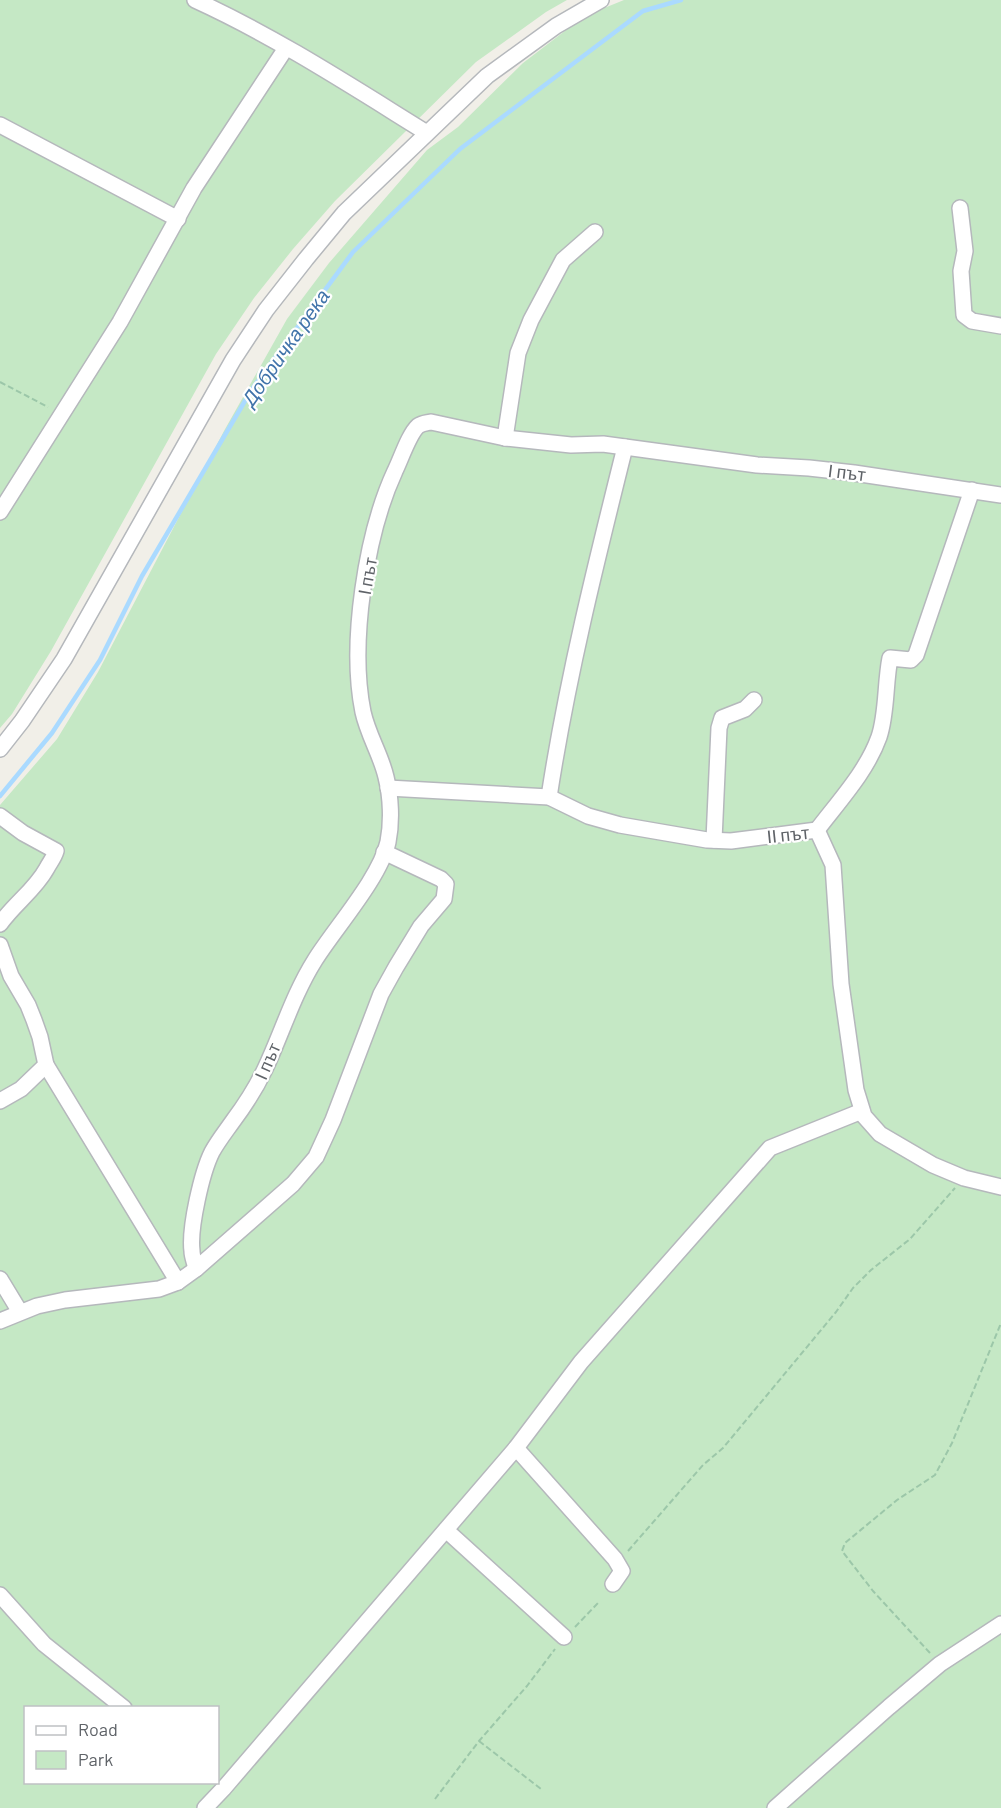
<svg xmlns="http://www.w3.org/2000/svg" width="1001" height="1808" font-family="Barlow,sans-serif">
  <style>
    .green { fill: #c5e8c5; fill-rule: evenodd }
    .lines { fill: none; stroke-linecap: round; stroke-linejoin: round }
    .stream { stroke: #aadaff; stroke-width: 4.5 }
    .minor-casing { stroke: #b5b8bc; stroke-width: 18 }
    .path { stroke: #9cc7a9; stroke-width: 2; stroke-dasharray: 6 3; stroke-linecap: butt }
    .minor { stroke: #fff; stroke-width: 15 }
    .labels { text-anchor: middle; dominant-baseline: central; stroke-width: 4.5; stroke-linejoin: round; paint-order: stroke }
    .street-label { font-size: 18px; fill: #5f6368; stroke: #fff }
    .water-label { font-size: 20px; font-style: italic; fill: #4174aa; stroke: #fff }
  </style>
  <rect width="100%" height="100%" fill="#f1efe8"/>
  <g class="green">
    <polygon points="0,0 567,0 546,12 476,62 335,201 293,249 254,298 216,354 51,651 12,714 0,728"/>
    <path d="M624,0H1001V1808H0V805L57,739L98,672L224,431L287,319L329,263L427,150L458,127L523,63L574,24L592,13ZM26,1708H218V1782H26Z"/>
  </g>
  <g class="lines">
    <polyline class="stream" points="0,796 52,733 100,660 142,576 252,389 353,252 460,149 643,11 681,0"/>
    <defs>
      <g id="minor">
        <path d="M195,0C276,37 351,86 427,133"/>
        <polyline points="0,125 178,219"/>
        <polyline points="960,208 965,251 961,271 964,315 972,321 1001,326"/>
        <polyline points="505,438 518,353 531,320 563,260 595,232"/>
        <polyline points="0,512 120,322 194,188 286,48"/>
        <polyline points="0,749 22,721 64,659 233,360 266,310 306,259 344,213 487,76 556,26 601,0"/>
        <polyline points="388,788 549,797 588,816 620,825 707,840 731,841 817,830 833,865 841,984 856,1090 864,1116 880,1134 933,1165 964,1178 1001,1187"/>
        <path d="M549,797C567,679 596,563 625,447"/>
        <path d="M0,816L23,833L56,851C54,858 50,862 47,868C35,890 15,903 0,924"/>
        <path d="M817,830C839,801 867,771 879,737C887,714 885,683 890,658L911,660L916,655L972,490"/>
        <polyline points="714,840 719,728 722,718 745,709 754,700"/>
        <polyline points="0,945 11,976 28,1005 34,1020 40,1037 46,1065 21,1089 0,1101"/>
        <polyline points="46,1065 178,1282"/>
        <path d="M196,1269C195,1263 192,1257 192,1251C189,1228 202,1172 212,1152C218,1141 226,1131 233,1121C245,1105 256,1088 265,1069C282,1033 293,995 315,960C335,928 380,878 388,842C392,822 391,797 386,777C381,755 368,735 363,712C349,643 366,534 395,471C401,459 409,434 418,426C422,423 427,423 431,422L505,438L571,445L603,444L757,465L809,468L854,473L1001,495"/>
        <polyline points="0,1279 20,1312"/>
        <polyline points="0,1321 37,1306 65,1300 159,1289 178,1282 196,1269 293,1184 316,1157 333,1120 381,994 396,967 421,926 444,899 446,884 441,879 384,852"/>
        <polyline points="516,1448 615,1559 622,1571 613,1584"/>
        <polyline points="446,1530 564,1637"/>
        <polyline points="0,1595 44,1644 124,1708"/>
        <polyline points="205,1808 224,1788 516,1448 581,1362 770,1148 862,1111"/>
        <polyline points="775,1808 889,1707 940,1664 1001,1624"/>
      </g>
    </defs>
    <use href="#minor" class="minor-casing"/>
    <g class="path">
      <polyline points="0,382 48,407"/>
      <polyline points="628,1551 703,1465 723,1448 836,1312 853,1288 871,1270 910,1239 955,1188"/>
      <polyline points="575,1627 598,1603"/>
      <polyline points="930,1653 873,1591 842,1551 845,1543 897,1500 935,1475 952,1443 1001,1323"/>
      <polyline points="479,1741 541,1789"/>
      <polyline points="435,1799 479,1741 527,1686 555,1649"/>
    </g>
    <use href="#minor" class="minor"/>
  </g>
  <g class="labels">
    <g class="street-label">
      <text transform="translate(847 472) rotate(7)">І път</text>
      <text transform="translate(367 576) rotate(-80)">І път</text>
      <text transform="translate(788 834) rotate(-6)">ІІ път</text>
      <text transform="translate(267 1061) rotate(-66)">І път</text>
    </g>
    <g class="water-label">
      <text transform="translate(285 347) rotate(-55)">Добричка река</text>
    </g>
  </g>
  <rect x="24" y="1706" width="195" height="78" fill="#ffffff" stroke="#bfc1c3" stroke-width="1.5"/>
  <rect x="36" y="1726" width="30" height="9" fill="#ffffff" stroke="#bfc1c3" stroke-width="1.5"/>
  <text x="78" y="1736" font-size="18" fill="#5f6368">Road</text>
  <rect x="36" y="1751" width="30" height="18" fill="#c5e8c5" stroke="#bfc1c3" stroke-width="1.5"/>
  <text x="78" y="1766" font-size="18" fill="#5f6368">Park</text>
</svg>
